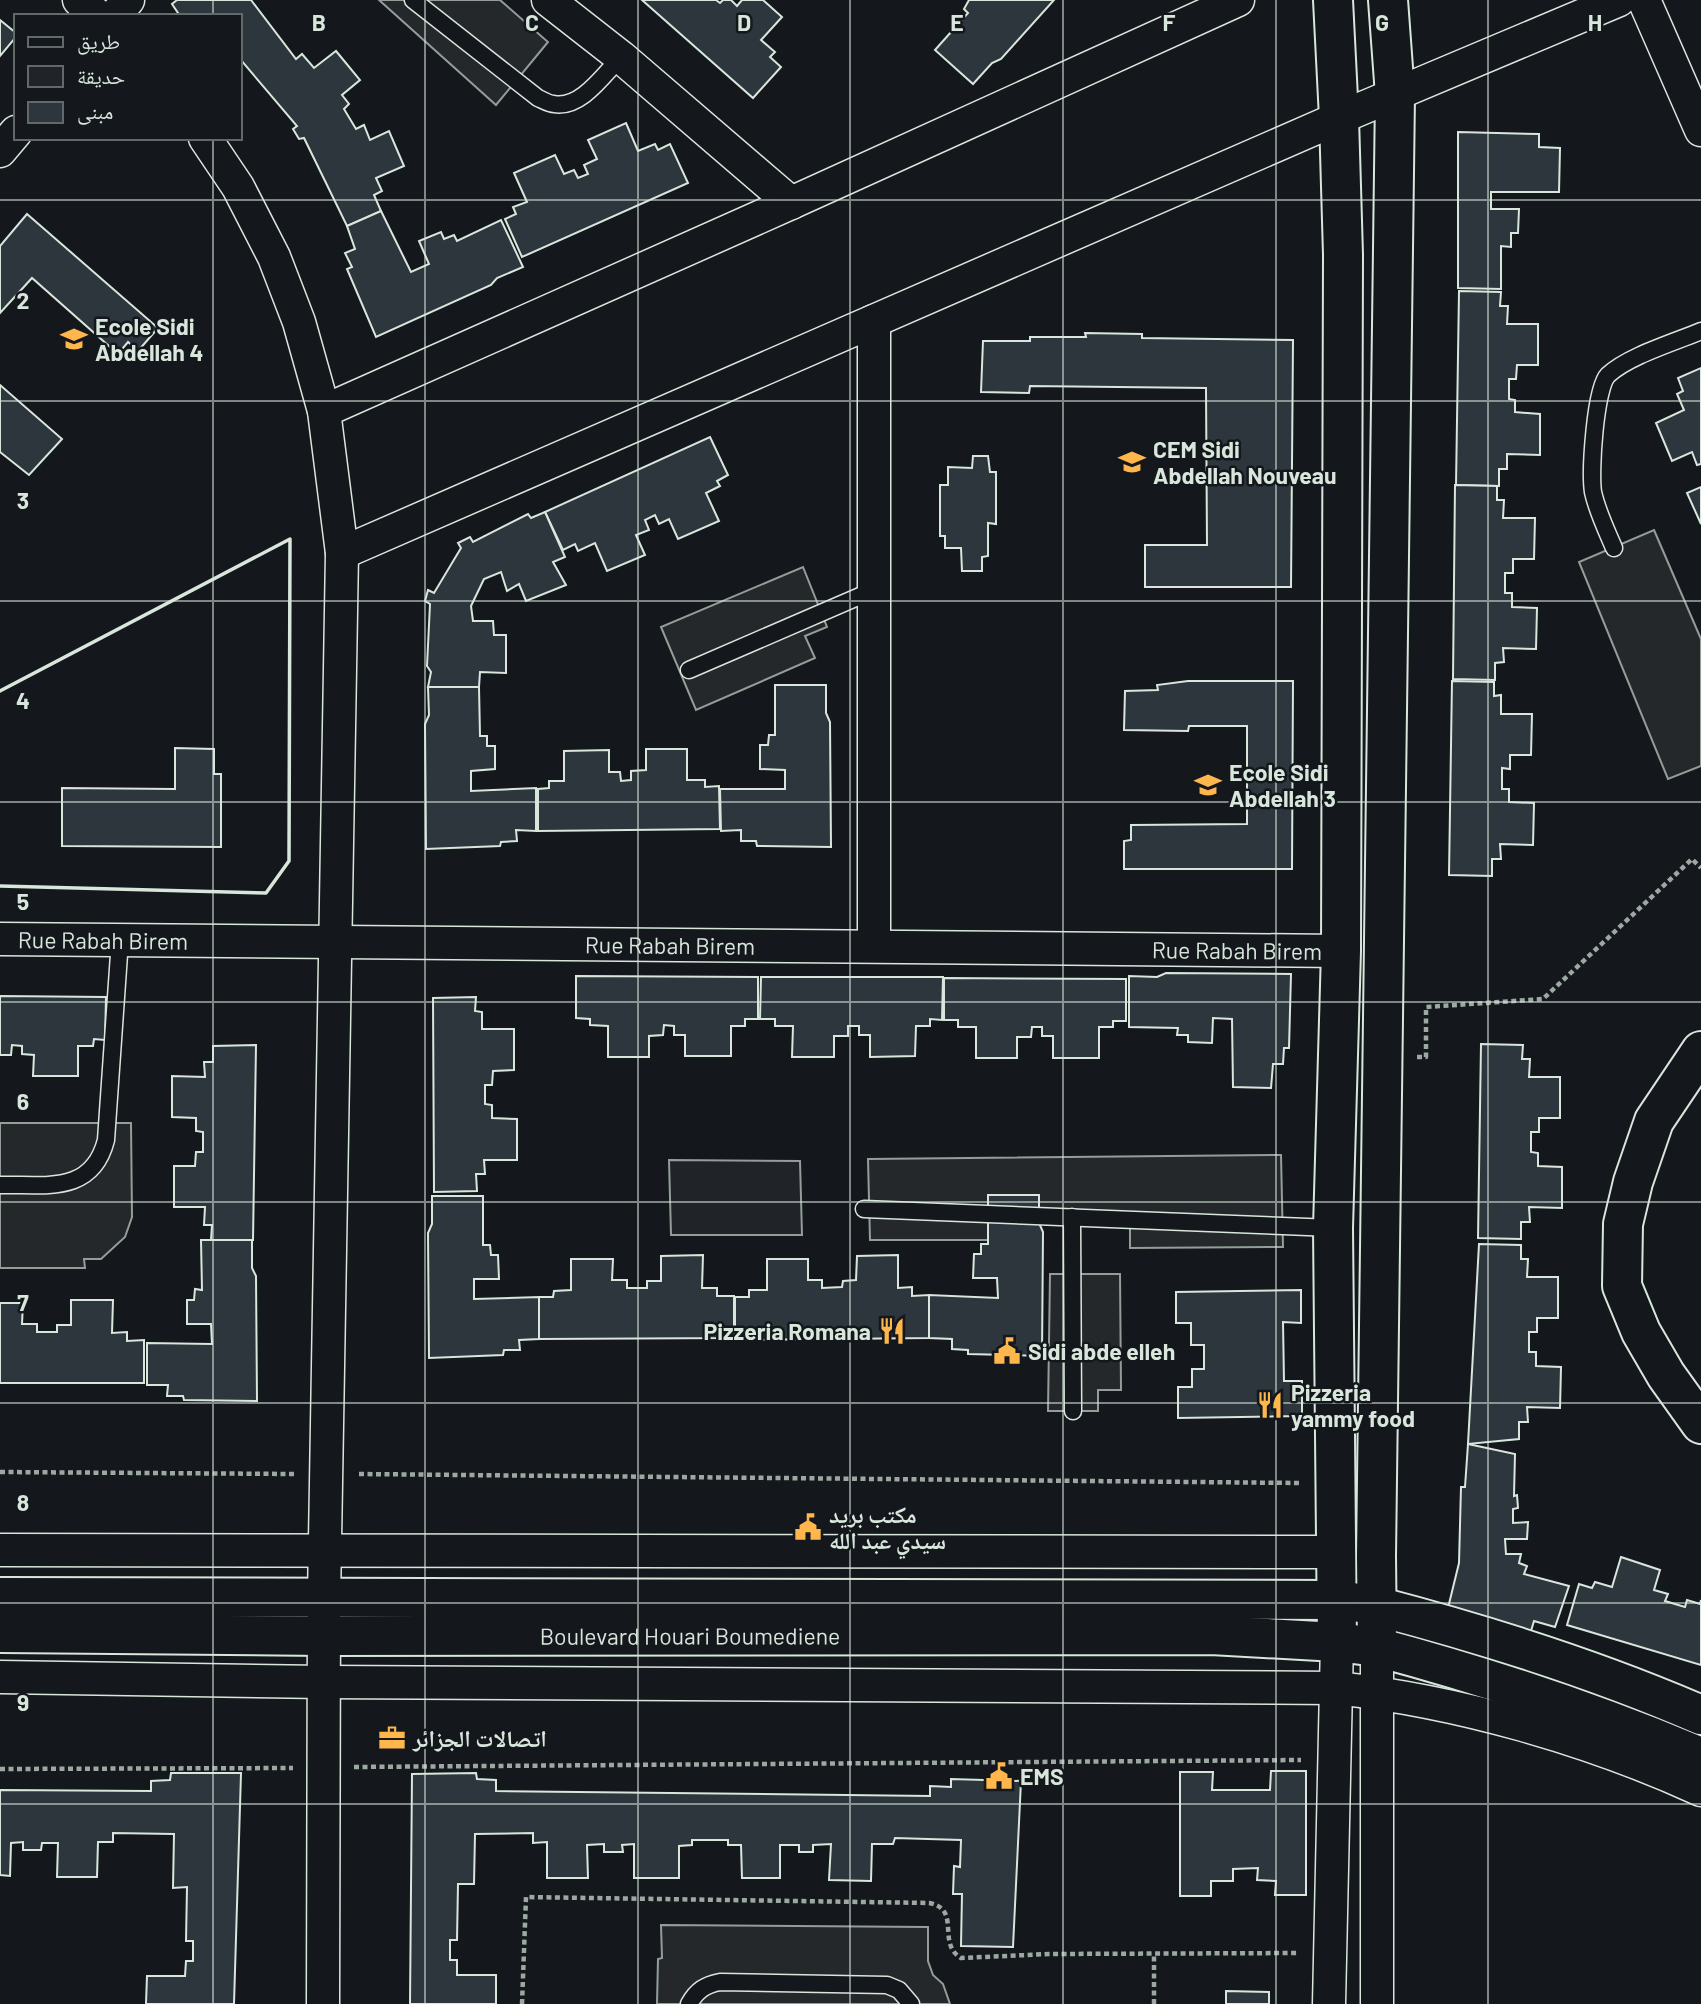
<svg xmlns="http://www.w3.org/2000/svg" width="1701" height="2004" font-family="Barlow,'Noto Naskh Arabic',sans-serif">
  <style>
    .green { fill: #202428; stroke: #939e99; stroke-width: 2 }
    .parking { fill: #24282b; stroke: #939e99; stroke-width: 2 }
    .building { fill: #2c363c; stroke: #d8e6dc; stroke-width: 2 }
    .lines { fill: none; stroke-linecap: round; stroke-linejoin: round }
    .service-casing { stroke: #d8e6dc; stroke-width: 19 }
    .minor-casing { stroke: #d8e6dc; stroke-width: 35 }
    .tertiary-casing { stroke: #d8e6dc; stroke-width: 42 }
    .secondary-casing { stroke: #d8e6dc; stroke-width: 42 }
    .primary-casing { stroke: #d8e6dc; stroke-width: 42 }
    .path { stroke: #9da8a2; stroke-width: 4.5; stroke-dasharray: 5 3.5; stroke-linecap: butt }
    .service { stroke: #14181c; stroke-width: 16 }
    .minor { stroke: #14181c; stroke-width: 32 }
    .tertiary { stroke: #14181c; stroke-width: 38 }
    .secondary { stroke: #14181c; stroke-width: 38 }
    .primary { stroke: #14181c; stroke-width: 38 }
    .wall { stroke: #d8e6dc; stroke-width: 3.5 }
    .grid { fill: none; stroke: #d8e6dc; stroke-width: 2; stroke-opacity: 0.55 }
    .labels { text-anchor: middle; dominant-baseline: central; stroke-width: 5; stroke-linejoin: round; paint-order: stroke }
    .poi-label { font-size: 23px; font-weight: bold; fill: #d8e6dc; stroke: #14181c; text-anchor: start }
    .street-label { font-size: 23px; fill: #d8e6dc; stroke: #14181c }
    .grid-label { font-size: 23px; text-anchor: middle; font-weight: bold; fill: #d8e6dc; stroke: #14181c; stroke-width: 5; stroke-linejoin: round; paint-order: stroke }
  </style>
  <rect width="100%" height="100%" fill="#14181c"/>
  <polygon class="green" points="669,1160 800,1161 802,1235 671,1235"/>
  <g class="parking">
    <polygon points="379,0 500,0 548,42 496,105"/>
    <polygon points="1654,530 1701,639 1701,766 1668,779 1579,562"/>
    <polygon points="803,567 827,627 805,636 815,658 696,710 661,627"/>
    <polygon points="0,1123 131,1123 132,1217 125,1237 101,1259 84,1259 85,1268 0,1268"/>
    <polygon points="1281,1155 1283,1247 1130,1248 1130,1219 1021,1220 1020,1240 870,1240 868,1159"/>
    <polygon points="1050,1274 1120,1274 1121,1390 1098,1390 1098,1411 1048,1411"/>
    <polygon points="661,1925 928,1927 928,1961 933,1975 943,1984 950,2004 657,2004 658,1959 662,1958"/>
  </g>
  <g class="building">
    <polygon points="177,0 251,0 296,59 302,54 314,68 336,51 360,80 342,95 349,104 344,109 356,129 364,125 370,140 389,131 404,166 376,178 382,191 374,195 381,211 347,226 304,138 299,139 293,129 297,126 240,59 240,16 180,16 172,4"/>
    <polygon points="642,0 716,0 720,3 723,0 731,0 737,6 742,0 763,0 782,17 761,40 775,52 770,57 781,67 753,98"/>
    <polygon points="969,0 1054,0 1001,59 992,63 973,84 935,50 968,13 964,9"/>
    <polygon points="0,20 16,33 16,37 0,56"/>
    <polygon points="626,123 638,151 655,144 658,150 670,144 688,183 522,257 505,219 516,214 513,207 527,202 514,173 555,155 564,174 574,170 578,178 588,174 584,165 597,159 588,140"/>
    <polygon points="1458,132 1539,134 1539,147 1560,148 1559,192 1491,192 1491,209 1519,209 1518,233 1511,233 1511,247 1501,246 1501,289 1458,288"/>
    <polygon points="381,211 411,272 429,264 419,241 441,232 444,239 454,235 457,241 501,220 523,267 497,278 491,285 376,337 347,269 352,267 345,253 355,249 347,226"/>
    <polygon points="27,214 158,328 138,351 128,342 118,354 32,278 0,313 0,246"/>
    <polygon points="1459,291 1501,292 1500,306 1508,306 1507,324 1538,324 1538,365 1517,365 1516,379 1509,379 1509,399 1515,400 1515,412 1540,414 1540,455 1507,454 1507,469 1499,469 1499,486 1456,485"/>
    <polygon points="1085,333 1142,334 1142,338 1293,340 1291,587 1145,587 1145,545 1207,545 1206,388 1030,386 1029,393 981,392 983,341 1030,341 1030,337 1086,337"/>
    <polygon points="1701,368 1701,464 1697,465 1692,452 1672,461 1656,423 1684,410 1677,394 1683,391 1678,378"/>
    <polygon points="0,385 62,439 29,475 0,452"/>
    <polygon points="710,437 728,475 717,481 720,486 706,493 719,521 678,539 669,519 659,524 655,515 645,520 649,530 636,535 645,555 607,571 595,543 578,551 575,544 563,550 545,512"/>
    <polygon points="973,456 988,456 990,472 996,472 996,524 988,523 988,556 982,557 982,571 962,571 961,548 945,548 945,536 940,536 940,485 948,485 948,467 972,468"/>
    <polygon points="1455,485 1497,486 1497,500 1504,500 1503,518 1535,518 1534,559 1513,559 1513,573 1505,573 1505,593 1512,593 1512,607 1537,608 1536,649 1503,648 1504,662 1495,663 1495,680 1453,679"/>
    <polygon points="1701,487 1701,524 1687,493"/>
    <polygon points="545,512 565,557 553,562 566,585 526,601 519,584 507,591 501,572 484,579 471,606 473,621 493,621 494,635 506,635 506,673 480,672 479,687 428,687 431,672 427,666 430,604 425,601 428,590 434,593 461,548 458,543 470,537 473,542 528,514 531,518"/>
    <polygon points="1188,681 1293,681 1292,869 1124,869 1124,841 1131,840 1131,825 1247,824 1247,726 1189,726 1188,731 1124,730 1125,691 1158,690 1157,685"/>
    <polygon points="1452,681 1494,682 1494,696 1501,695 1501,714 1532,714 1531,755 1510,755 1510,769 1502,768 1502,789 1509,789 1509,802 1534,803 1533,845 1500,844 1501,859 1492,859 1492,876 1449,875"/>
    <polygon points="775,685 826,685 826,713 830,722 831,847 757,846 756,841 741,841 741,830 721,831 720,789 785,789 785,770 760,769 760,745 768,745 769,735 775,735"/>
    <polygon points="428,687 479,687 480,736 487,736 487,746 495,746 495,769 471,771 471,791 536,788 536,831 516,830 517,841 501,842 500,846 426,849 425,724 429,715"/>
    <polygon points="175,748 214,749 214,774 221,774 221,847 62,846 62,788 175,789"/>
    <polygon points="646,749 687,749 687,780 705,780 705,787 719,786 720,829 538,831 538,789 549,788 549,781 564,781 564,751 609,750 609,772 620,772 621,781 631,780 631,771 646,770"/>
    <polygon points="1166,973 1291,974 1289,1048 1284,1048 1283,1064 1273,1064 1271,1088 1233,1087 1232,1019 1213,1018 1212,1043 1188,1042 1188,1035 1177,1035 1178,1028 1129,1027 1129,976 1157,977"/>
    <polygon points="576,976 758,977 758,1019 745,1019 745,1026 731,1026 731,1056 685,1056 685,1035 674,1035 674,1026 664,1025 663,1035 649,1036 649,1057 608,1057 608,1026 590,1025 590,1019 576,1018"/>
    <polygon points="761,977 943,977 942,1020 930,1019 930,1026 916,1026 915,1056 870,1057 870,1035 859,1035 859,1026 848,1026 848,1036 834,1036 834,1057 792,1057 793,1026 775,1026 775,1019 760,1019"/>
    <polygon points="944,978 1126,979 1126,1021 1113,1021 1113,1027 1099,1027 1099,1058 1053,1058 1053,1036 1042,1036 1042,1027 1032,1027 1031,1037 1017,1037 1017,1058 976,1058 976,1027 958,1027 958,1020 944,1020"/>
    <polygon points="0,996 106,997 105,1040 94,1039 93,1046 78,1046 78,1076 33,1076 34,1055 22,1054 22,1046 12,1045 11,1055 0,1055"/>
    <polygon points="476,997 475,1011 482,1012 482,1029 514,1029 514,1070 493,1071 492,1085 485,1085 485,1104 492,1105 492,1118 517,1119 517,1160 484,1160 485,1174 476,1174 477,1191 434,1192 433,998"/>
    <polygon points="1481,1044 1523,1045 1522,1059 1530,1059 1529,1077 1560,1077 1560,1118 1539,1118 1539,1132 1531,1132 1531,1152 1538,1153 1538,1166 1562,1167 1562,1208 1529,1207 1530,1222 1521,1222 1521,1239 1478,1238"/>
    <polygon points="256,1045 253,1240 211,1240 212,1225 204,1225 205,1207 174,1207 174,1166 195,1166 196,1152 203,1152 203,1132 196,1131 196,1118 172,1117 172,1076 205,1077 204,1062 213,1062 213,1046"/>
    <polygon points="988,1195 1039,1195 1039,1223 1043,1232 1042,1356 968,1354 968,1350 952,1349 952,1339 929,1338 929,1295 998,1298 997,1278 973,1278 974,1254 981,1254 981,1244 988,1244"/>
    <polygon points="432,1196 483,1196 483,1245 490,1245 491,1255 498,1255 499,1279 474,1279 474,1299 539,1297 539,1339 519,1340 520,1350 504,1350 503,1355 429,1358 428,1233 432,1224"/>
    <polygon points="201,1240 252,1240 252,1268 256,1276 257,1401 184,1400 183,1396 167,1396 168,1385 147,1385 147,1343 212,1344 211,1324 187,1324 187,1300 194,1300 195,1289 202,1290"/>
    <polygon points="1479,1244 1521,1245 1521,1259 1528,1259 1527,1277 1558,1277 1558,1318 1537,1318 1537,1332 1529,1332 1529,1352 1536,1352 1536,1366 1561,1367 1560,1408 1527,1407 1528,1422 1519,1422 1519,1439 1468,1444"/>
    <polygon points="703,1255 702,1288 717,1288 717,1296 734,1296 734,1338 539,1339 539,1297 553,1297 554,1291 571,1290 571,1259 613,1259 612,1280 627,1280 627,1288 647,1288 647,1281 661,1281 661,1256"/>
    <polygon points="898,1255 898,1288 912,1287 912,1296 929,1295 929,1338 735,1340 735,1297 749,1297 749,1290 767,1290 767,1259 808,1259 808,1280 822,1280 822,1288 842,1287 843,1281 856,1280 857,1256"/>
    <polygon points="1301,1290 1301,1323 1283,1322 1284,1381 1302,1381 1302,1416 1178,1418 1178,1387 1192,1387 1192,1369 1204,1369 1204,1345 1191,1345 1191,1323 1176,1323 1176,1292"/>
    <polygon points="71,1300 113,1300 112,1333 127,1332 127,1341 144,1340 144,1383 0,1383 0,1303 23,1303 22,1324 37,1324 37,1332 57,1332 57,1325 71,1325"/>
    <polygon points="1468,1444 1515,1454 1514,1496 1517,1495 1518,1508 1513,1509 1513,1523 1528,1522 1527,1539 1505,1539 1506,1554 1521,1554 1519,1563 1527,1566 1524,1574 1569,1586 1555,1627 1534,1621 1531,1631 1515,1626 1513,1632 1447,1612 1459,1563 1461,1487 1465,1487"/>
    <polygon points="1621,1557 1660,1570 1654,1590 1668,1594 1665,1601 1685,1607 1687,1600 1700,1604 1701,1600 1701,1665 1567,1625 1579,1584 1592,1588 1595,1582 1612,1587"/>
    <polygon points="1271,1771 1306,1771 1306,1895 1275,1895 1276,1881 1257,1880 1258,1868 1233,1869 1233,1881 1211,1881 1211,1896 1180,1896 1180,1772 1213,1772 1212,1790 1270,1790"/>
    <polygon points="171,1773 241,1773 234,2004 146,2004 147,1976 185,1976 186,1961 193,1961 193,1941 186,1941 187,1887 173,1888 174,1834 113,1833 113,1842 98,1842 97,1877 57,1877 58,1843 42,1843 41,1850 23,1850 23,1842 11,1843 10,1876 0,1875 0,1790 151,1791 151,1781 170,1780"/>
    <polygon points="476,1773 477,1779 496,1780 496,1791 930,1796 930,1786 951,1787 951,1779 1021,1781 1013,1947 961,1946 962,1894 953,1894 954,1866 960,1867 961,1840 895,1838 893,1844 872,1844 871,1881 829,1880 831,1844 813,1845 813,1852 799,1852 799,1845 780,1845 780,1878 742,1878 741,1845 728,1845 728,1840 692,1840 692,1845 679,1846 679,1878 634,1878 634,1844 622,1845 623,1852 604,1852 604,1844 587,1845 588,1878 547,1878 547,1842 533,1843 533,1833 475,1834 474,1884 458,1884 457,1940 450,1940 450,1960 457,1960 457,1975 496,1975 496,2004 410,2004 412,1774"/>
    <polygon points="1226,1991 1269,1992 1269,2004 1226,2004"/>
  </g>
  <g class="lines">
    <defs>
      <g id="service">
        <path d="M413,0L538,98C543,100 549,104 554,104C581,109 604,74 621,57"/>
        <path d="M1614,548C1606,529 1597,511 1593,492C1590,472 1595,388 1608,375C1628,356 1675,342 1701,331"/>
        <polyline points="689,670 874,590"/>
        <path d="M0,1185C45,1184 92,1195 106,1140L120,940"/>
        <polyline points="864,1209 1333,1228"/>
        <polyline points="1072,1217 1073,1411"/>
        <path d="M689,2004C697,1990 705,1985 720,1982L887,1985L899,1990L911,2004"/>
      </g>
      <g id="minor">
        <polyline points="79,0 98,16"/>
        <polyline points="548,0 621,57 791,203"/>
        <polyline points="1644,0 1701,130"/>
        <polyline points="115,16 128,0"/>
        <polyline points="205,138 238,187 274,257 299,322 324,411 342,553 324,1599 323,2004"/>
        <polyline points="0,151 16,132"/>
        <polyline points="874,321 874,946"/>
        <polyline points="324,411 791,203 1238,0"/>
        <polyline points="342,553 1339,118 1619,0"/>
        <path id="s1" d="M0,939L1341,951"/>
        <polyline points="0,1550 1336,1552"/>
        <path d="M0,1677L324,1682L1336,1688C1457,1701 1590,1739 1701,1790"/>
        <polyline points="1329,2004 1337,1642"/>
        <polyline points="1377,2004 1377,1647"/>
      </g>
      <polyline id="tertiary" points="1701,1051 1654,1121 1633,1182 1623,1224 1622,1286 1641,1332 1666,1375 1701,1424"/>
      <g id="secondary">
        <path d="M1376,1606C1487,1635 1595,1669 1701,1715"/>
        <path d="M1377,1647C1489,1677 1594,1712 1701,1757"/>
      </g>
      <g id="primary">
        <polyline points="1333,0 1339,118 1343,255 1341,951 1333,1228 1337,1642"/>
        <polyline points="0,1597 1336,1600 1360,1603"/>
        <path id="s2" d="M0,1633L324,1636L1211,1635L1337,1642L1377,1647L1376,1556L1395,95L1388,0"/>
      </g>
    </defs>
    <use href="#service" class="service-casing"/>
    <use href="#minor" class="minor-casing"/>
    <use href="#tertiary" class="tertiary-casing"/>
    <use href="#secondary" class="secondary-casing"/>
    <use href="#primary" class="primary-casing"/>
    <g class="path">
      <polyline points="1417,1057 1426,1057 1426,1007 1543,999 1692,859 1701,868"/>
      <polyline points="0,1472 294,1474"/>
      <polyline points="359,1474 1299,1483"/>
      <polyline points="354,1767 1301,1760"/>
      <polyline points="0,1769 293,1768"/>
      <path d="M522,2004L526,1897L929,1903C962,1909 936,1943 961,1958L1049,1954L1299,1953"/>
      <polyline points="1154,2004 1154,1954"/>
    </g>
    <use href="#service" class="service"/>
    <use href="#minor" class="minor"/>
    <use href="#tertiary" class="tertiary"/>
    <use href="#secondary" class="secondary"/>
    <use href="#primary" class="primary"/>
    <polyline class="wall" points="0,691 290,539 289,861 266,893 0,886"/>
  </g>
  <path class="grid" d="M213,0V16M425,0V2004M638,0V2004M850,0V2004M1063,0V2004M1276,0V2004M1488,0V2004M213,138V2004M0,200H1701M0,401H1701M0,601H1701M0,802H1701M0,1002H1701M0,1202H1701M0,1403H1701M0,1603H1701M0,1804H1701"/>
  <defs>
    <symbol id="school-bare" viewBox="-9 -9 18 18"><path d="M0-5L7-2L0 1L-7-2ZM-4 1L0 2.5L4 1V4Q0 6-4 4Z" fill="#ffb74d" stroke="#14181c" stroke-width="2.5" paint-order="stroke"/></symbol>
    <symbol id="restaurant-bare" viewBox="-9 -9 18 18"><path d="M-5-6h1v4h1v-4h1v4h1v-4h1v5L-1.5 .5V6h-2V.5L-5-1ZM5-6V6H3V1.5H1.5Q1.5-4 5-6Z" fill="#ffb74d" stroke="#14181c" stroke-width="2.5" paint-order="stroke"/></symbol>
    <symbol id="civic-bare" viewBox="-9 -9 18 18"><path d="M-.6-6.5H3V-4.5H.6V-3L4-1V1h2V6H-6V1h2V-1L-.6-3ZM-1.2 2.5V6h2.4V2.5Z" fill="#ffb74d" stroke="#14181c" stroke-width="2.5" paint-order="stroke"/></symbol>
    <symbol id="office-bare" viewBox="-9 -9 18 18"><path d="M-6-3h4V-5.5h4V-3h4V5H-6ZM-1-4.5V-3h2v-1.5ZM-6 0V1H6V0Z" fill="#ffb74d" stroke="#14181c" stroke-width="2.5" paint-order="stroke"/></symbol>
  </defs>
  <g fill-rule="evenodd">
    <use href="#school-bare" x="55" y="320" width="38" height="38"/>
    <use href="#school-bare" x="1113" y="443" width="38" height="38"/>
    <use href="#school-bare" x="1189" y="766" width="38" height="38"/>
    <use href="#restaurant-bare" x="873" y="1312" width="38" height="38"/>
    <use href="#civic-bare" x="988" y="1332" width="38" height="38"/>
    <use href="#restaurant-bare" x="1251" y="1386" width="38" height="38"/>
    <use href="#civic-bare" x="789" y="1508" width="38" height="38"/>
    <use href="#office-bare" x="373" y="1719" width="38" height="38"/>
    <use href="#civic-bare" x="980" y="1757" width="38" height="38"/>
  </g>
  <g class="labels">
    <g class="poi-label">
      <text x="95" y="326">Ecole Sidi<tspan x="95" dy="26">Abdellah 4</tspan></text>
      <text x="1153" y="449">CEM Sidi<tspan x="1153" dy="26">Abdellah Nouveau</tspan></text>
      <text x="1229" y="772">Ecole Sidi<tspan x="1229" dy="26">Abdellah 3</tspan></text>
      <text x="871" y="1331" text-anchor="end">Pizzeria Romana</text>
      <text x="1028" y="1351">Sidi abde elleh</text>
      <text x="1291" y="1392">Pizzeria<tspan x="1291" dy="26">yammy food</tspan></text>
      <text x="829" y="1514">مكتب بريد<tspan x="829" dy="26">سيدي عبد الله</tspan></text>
      <text x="413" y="1738">اتصالات الجزائر</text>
      <text x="1020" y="1776">EMS</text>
    </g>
    <g class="street-label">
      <text stroke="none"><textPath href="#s1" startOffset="103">Rue Rabah Birem</textPath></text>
      <text stroke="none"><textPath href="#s1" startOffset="670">Rue Rabah Birem</textPath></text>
      <text stroke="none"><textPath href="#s1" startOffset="1237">Rue Rabah Birem</textPath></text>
      <text stroke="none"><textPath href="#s2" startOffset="690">Boulevard Houari Boumediene</textPath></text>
    </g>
  </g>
  <g class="grid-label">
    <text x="319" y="31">B</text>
    <text x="532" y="31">C</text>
    <text x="744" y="31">D</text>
    <text x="957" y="31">E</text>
    <text x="1169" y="31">F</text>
    <text x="1382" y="31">G</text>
    <text x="1595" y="31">H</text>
    <text x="23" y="309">2</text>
    <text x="23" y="509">3</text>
    <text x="23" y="709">4</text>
    <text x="23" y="910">5</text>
    <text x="23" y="1110">6</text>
    <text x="23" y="1311">7</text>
    <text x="23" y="1511">8</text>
    <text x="23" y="1711">9</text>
  </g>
  <rect x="14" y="14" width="228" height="126" fill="#14181c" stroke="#626a69" stroke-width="2"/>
  <rect x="28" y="37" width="35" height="10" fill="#14181c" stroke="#626a69" stroke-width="2"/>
  <text x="77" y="49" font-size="21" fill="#d8e6dc">طريق</text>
  <rect x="28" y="66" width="35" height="21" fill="#202428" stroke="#626a69" stroke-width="2"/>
  <text x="77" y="84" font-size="21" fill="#d8e6dc">حديقة</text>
  <rect x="28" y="102" width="35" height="21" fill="#2c363c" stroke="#626a69" stroke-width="2"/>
  <text x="77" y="119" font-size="21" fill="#d8e6dc">مبنى</text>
</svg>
